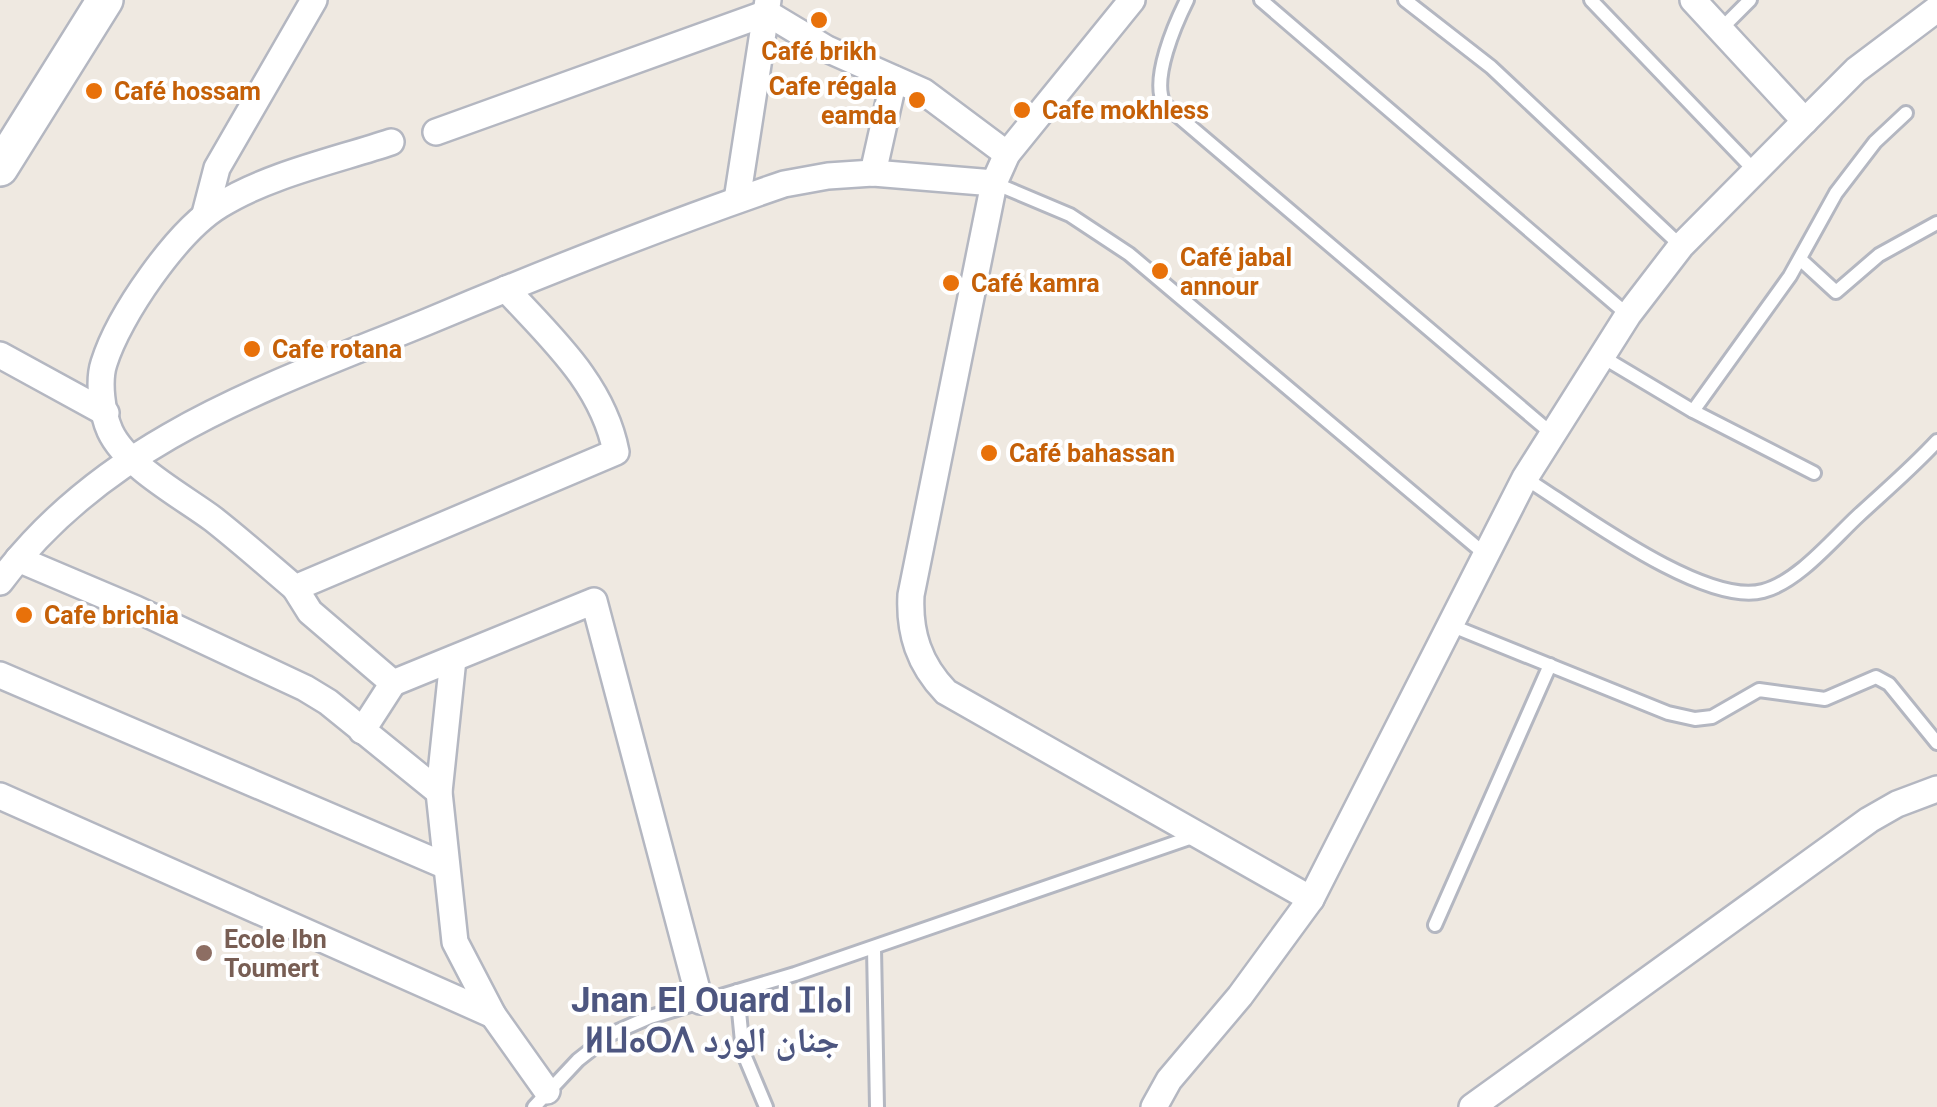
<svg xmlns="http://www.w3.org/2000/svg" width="1937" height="1107" font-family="Roboto,'Noto Naskh Arabic','Noto Sans Tifinagh',sans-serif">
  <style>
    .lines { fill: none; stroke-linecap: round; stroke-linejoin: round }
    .lane-casing { stroke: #b4b7c1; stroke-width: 18 }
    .street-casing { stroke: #b4b7c1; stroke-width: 30 }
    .secondary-casing { stroke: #b4b7c1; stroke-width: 40 }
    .lane { stroke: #fff; stroke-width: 12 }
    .street { stroke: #fff; stroke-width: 25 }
    .secondary { stroke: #fff; stroke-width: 35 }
    .food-dot { fill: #e8710a; stroke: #fff; stroke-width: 4 }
    .education-dot { fill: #8d6e63; stroke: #fff; stroke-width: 4 }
    .labels { text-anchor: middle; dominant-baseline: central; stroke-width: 8; stroke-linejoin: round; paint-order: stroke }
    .food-label { font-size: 25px; font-weight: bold; fill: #c56008; stroke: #fff; text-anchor: start }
    .education-label { font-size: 25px; font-weight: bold; fill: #785e54; stroke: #fff; text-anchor: start }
    .district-label { font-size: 35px; font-weight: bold; fill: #4d5680; stroke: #fff }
  </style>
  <rect width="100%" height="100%" fill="#efe9e1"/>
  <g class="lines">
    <defs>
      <g id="lane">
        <path d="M1187,0C1175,24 1151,79 1164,104L1551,433"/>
        <polyline points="1261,0 1628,315"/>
        <polyline points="1405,0 1491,67 1681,246"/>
        <polyline points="1591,0 1755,171"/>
        <polyline points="1721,29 1750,0"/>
        <polyline points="994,183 1070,215 1129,254 1486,555"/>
        <polyline points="1800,259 1836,292 1879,255 1937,223"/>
        <polyline points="1601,356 1693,411 1814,473"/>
        <polyline points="1693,411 1790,276 1836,193 1875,142 1906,113"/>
        <path d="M1525,478C1576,510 1704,607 1763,591C1798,582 1833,539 1859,515C1885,491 1912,468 1937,441"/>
        <polyline points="1450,625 1668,713 1695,719 1712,717 1759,690 1825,699 1876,677 1889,684 1937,743"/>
        <polyline points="1435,925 1550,665"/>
        <polyline points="874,948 877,1107"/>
        <polyline points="737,991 743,1052 766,1107"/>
        <polyline points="534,1107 578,1060 611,1034 650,1017 795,974 1198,835"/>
      </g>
      <g id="street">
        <path d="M1132,0L1007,154L994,183L911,595C909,633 919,664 946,692L1311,899"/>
        <polyline points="1693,0 1805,121"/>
        <polyline points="436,132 767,13 827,49 924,92 1007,154"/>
        <path d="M391,142C337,160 268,175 220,205C177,231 119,315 104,363C98,381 102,413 110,431C126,466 182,496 213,519C241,541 268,565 295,588L616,452C603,384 551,338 506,289"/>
        <polyline points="873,173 894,79"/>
        <polyline points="737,200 768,0"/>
        <polyline points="205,214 217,168 314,0"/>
        <polyline points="0,355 106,413"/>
        <polyline points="18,559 136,609 305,688 328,702 439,792"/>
        <path d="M0,582C106,439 271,386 429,321C546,272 664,225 784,184L828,176L873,173L994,183"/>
        <polyline points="295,588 310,612 393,683 594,601 700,1001"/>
        <polyline points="453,659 439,792 455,942 493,1015 547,1091"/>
        <polyline points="0,675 446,866"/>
        <polyline points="362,731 393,683"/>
        <polyline points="0,796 493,1015"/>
        <polyline points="1154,1107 1169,1080 1240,996 1311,899 1525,478 1628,315 1681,246 1805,121 1856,70 1937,9"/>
        <polyline points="1472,1107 1869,820 1897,804 1937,789"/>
      </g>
      <polyline id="secondary" points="0,168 105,0"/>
    </defs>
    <use href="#lane" class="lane-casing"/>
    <use href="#street" class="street-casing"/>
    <use href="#secondary" class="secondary-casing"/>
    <use href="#lane" class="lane"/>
    <use href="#street" class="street"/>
    <use href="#secondary" class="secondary"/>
  </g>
  <g class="food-dot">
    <circle cx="819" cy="20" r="10"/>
    <circle cx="94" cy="91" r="10"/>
    <circle cx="917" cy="100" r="10"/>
    <circle cx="1022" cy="110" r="10"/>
    <circle cx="1160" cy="271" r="10"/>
    <circle cx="951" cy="283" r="10"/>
    <circle cx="252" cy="349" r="10"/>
    <circle cx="989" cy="453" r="10"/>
    <circle cx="24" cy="615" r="10"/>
  </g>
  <circle class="education-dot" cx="204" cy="953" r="10"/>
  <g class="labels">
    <g class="food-label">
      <text x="819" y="51" text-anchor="middle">Café brikh</text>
      <text x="897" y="86" text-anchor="end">Cafe régala<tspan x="897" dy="29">eamda</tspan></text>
      <text x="114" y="91">Café hossam</text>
      <text x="1042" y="110">Cafe mokhless</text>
      <text x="1180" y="257">Café jabal<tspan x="1180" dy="29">annour</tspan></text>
      <text x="971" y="283">Café kamra</text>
      <text x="272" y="349">Cafe rotana</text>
      <text x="1009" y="453">Café bahassan</text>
      <text x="44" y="615">Cafe brichia</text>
    </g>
    <g class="education-label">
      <text x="224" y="939">Ecole Ibn<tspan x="224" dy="29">Toumert</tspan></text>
    </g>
    <g class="district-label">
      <text x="712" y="1000">Jnan El Ouard ⵊⵏⴰⵏ<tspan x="712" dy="40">ⵍⵡⴰⵔⴷ جنان الورد</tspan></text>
    </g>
  </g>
</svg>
